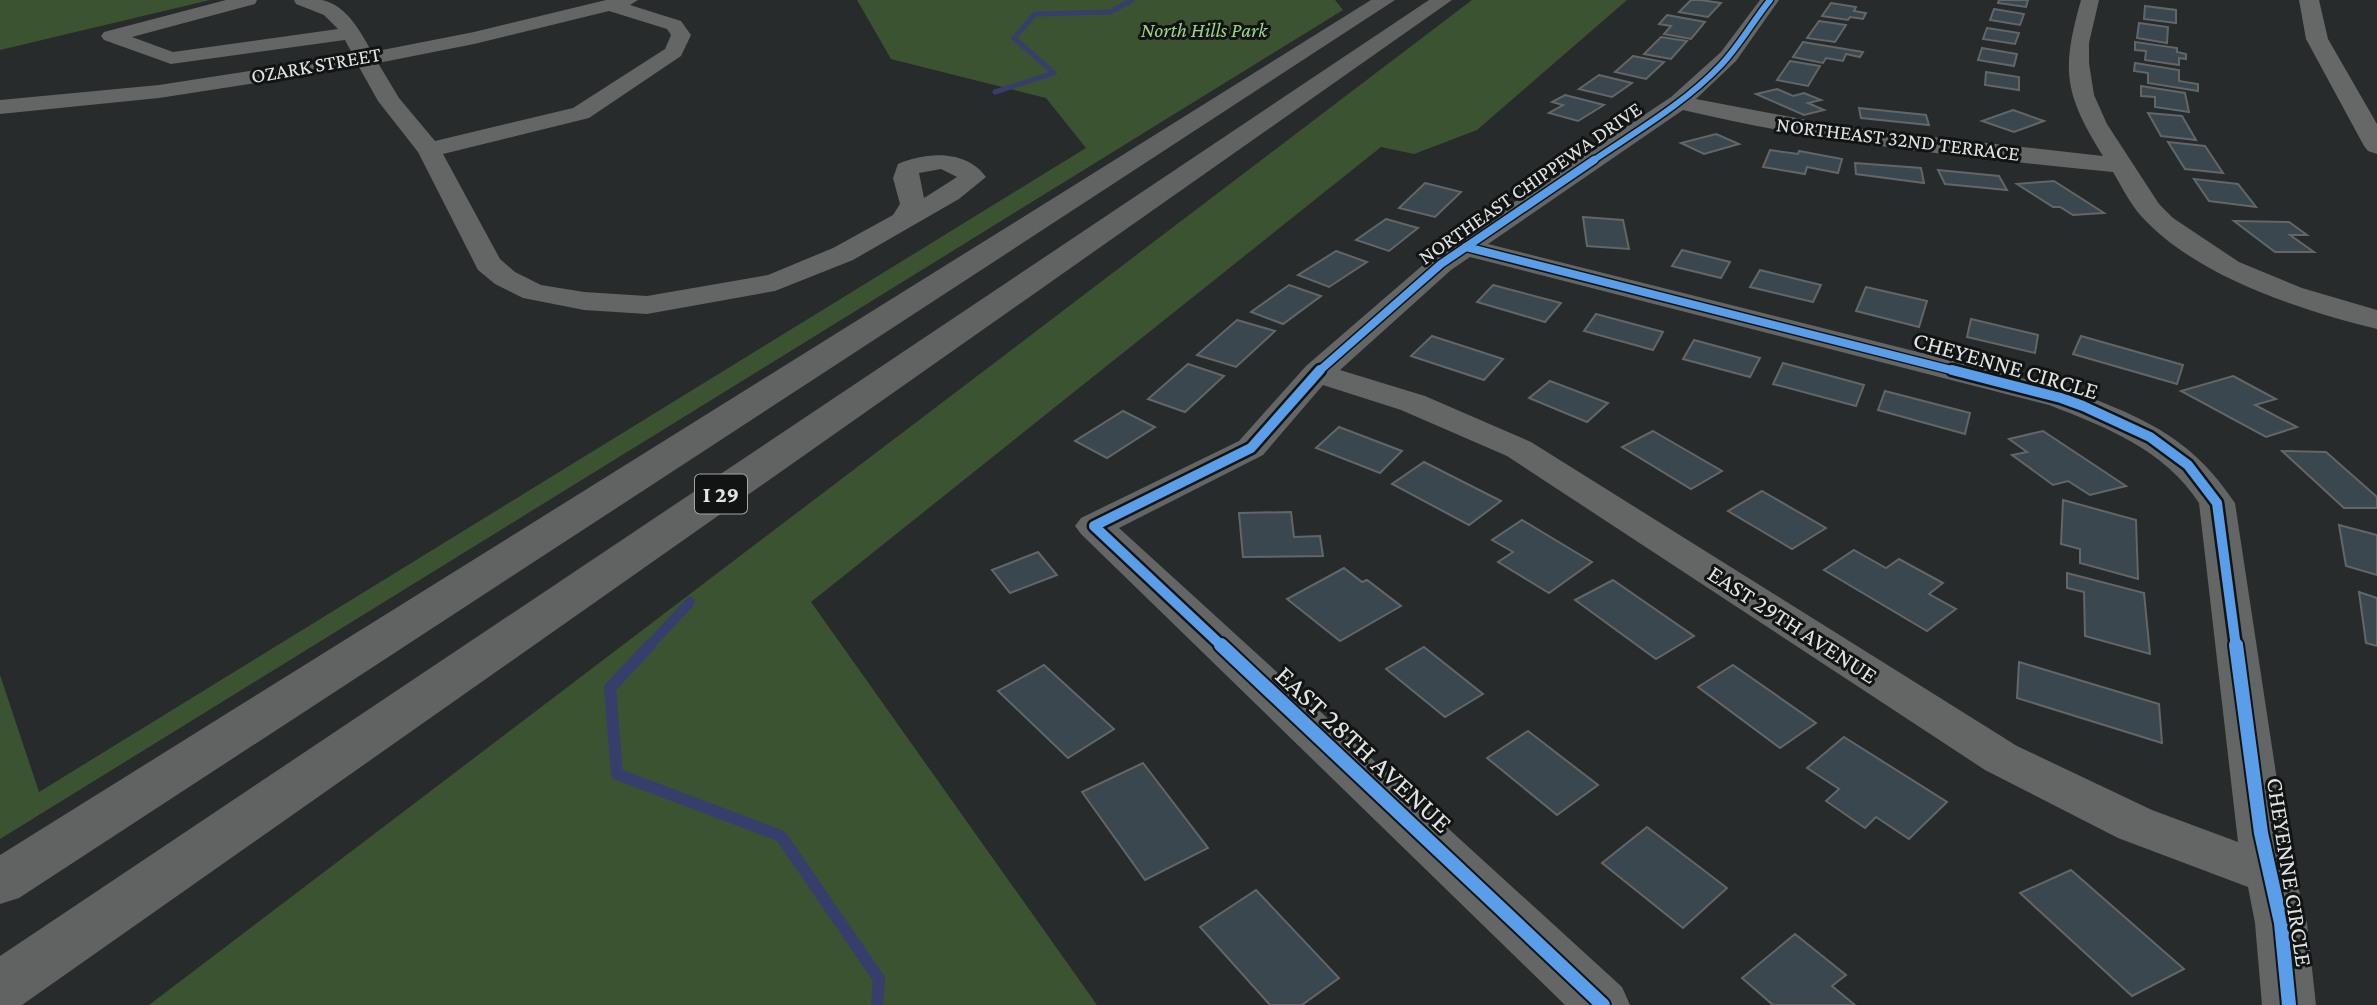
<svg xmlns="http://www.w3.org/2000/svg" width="2377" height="1005" font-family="'Crimson Pro',serif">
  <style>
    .green { fill: #3c5332 }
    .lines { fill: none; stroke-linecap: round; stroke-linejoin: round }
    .stream-far2 { stroke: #373e6b; stroke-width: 5 }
    .stream-far1 { stroke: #373e6b; stroke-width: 10 }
    .stream { stroke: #373e6b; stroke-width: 12 }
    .building { fill: #3b474e; stroke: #636666; stroke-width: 2 }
    .minor { fill: #646565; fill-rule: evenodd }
    .secondary { fill: #666767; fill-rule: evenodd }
    .motorway { fill: #616262; fill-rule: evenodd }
    .cycleway-far3-casing { stroke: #121414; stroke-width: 9 }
    .cycleway-far2-casing { stroke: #121414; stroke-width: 11 }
    .cycleway-far1-casing { stroke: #121414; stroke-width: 15 }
    .cycleway-casing { stroke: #121414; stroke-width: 18 }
    .cycleway-far3 { stroke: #5a9eea; stroke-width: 6 }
    .cycleway-far2 { stroke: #5a9eea; stroke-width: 8 }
    .cycleway-far1 { stroke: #5a9eea; stroke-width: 10 }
    .cycleway { stroke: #5a9eea; stroke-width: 14 }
    .labels { text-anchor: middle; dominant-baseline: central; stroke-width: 6; stroke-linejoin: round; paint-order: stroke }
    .far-park-label { font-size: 21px; font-style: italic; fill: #9fd288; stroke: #121414 }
    .far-street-label { font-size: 21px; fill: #e1e4e4; stroke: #121414 }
    .shield { fill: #121414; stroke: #a3a6a6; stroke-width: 2 }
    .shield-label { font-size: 23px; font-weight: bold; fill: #e1e4e4 }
    .street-label { font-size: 24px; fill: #e1e4e4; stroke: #121414 }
    .near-street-label { font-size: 28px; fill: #e1e4e4; stroke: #121414 }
  </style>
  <rect width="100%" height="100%" fill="#282b2b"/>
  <g class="green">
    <polygon points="0,0 210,0 0,50"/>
    <polygon points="857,0 1335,0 1343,10 0,839 0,675 39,792 1086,148 1046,98 891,59"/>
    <polygon points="1472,0 1627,0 1477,130 1414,154 1381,147 811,602 1097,1005 149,1005"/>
  </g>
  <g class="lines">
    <polyline class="stream-far2" points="995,92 1054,73 1014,38 1035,14 1110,12 1132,0"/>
    <polyline class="stream-far1" points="648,647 690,602"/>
    <polyline class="stream" points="650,645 610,688 617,774 781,836 879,979 877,1005"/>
  </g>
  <g class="building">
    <polygon points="1691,0 1700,0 1721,3 1708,17 1679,12"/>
    <polygon points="1999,0 2028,0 2026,7 1998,3"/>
    <polygon points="1831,3 1856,7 1854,11 1866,13 1863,19 1850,17 1848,20 1822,16"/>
    <polygon points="2145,6 2176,10 2176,23 2144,19"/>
    <polygon points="1994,9 2024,14 2020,25 1990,20"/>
    <polygon points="1667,15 1705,22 1691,39 1664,34 1671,26 1659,24"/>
    <polygon points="1819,21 1846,25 1835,42 1807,38"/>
    <polygon points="2139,23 2168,27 2167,43 2137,38"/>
    <polygon points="1987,28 2019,33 2015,44 1983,39"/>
    <polygon points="1661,37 1687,41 1671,59 1644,54"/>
    <polygon points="1803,42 1863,52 1860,57 1846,54 1843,61 1826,58 1823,63 1793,57"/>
    <polygon points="2135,42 2177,48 2177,52 2186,54 2186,59 2179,58 2179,65 2145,60 2146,51 2135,50"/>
    <polygon points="1982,48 2017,54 2014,66 1978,60"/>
    <polygon points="1633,56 1664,62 1646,79 1615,72"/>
    <polygon points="1790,61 1820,66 1808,86 1777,80"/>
    <polygon points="2135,63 2179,70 2179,81 2198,84 2198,91 2148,83 2148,73 2134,71"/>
    <polygon points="1986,72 2019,77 2019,90 1985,85"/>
    <polygon points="1599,75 1632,83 1612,97 1579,89"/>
    <polygon points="2141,86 2185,93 2189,112 2155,107 2155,97 2141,96"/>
    <polygon points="1777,89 1793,96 1804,93 1821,100 1808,103 1824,110 1804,115 1756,94"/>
    <polygon points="1565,95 1604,105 1578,121 1549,113 1563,105 1552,102"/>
    <polygon points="1859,108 1926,115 1929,125 1861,118"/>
    <polygon points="2013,110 2044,121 2014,132 1982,121"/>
    <polygon points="2148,113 2182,116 2196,140 2161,136"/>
    <polygon points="1716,134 1739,144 1704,154 1681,143"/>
    <polygon points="2168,142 2205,146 2223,173 2185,169"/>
    <polygon points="1770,150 1798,154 1799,151 1842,159 1838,173 1807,167 1805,174 1763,167"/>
    <polygon points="1855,163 1921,168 1924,183 1856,174"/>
    <polygon points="1938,170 1999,176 2007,190 1945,184"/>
    <polygon points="2194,179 2238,184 2256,207 2209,201"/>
    <polygon points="2054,181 2104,213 2073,215 2060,207 2053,207 2017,184"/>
    <polygon points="1425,183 1461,192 1435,217 1399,208"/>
    <polygon points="1583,217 1623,220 1629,249 1587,246"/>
    <polygon points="1386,219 1418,228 1389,251 1356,240"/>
    <polygon points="2234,221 2289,222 2307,235 2290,235 2314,252 2275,252"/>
    <polygon points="1682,250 1730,262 1721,278 1672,266"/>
    <polygon points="1336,251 1367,262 1329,287 1298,275"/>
    <polygon points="1760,270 1821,285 1813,302 1750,287"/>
    <polygon points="1289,285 1321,296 1283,324 1251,312"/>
    <polygon points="1493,285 1561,303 1545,322 1477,302"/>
    <polygon points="1866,287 1927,301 1919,327 1856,311"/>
    <polygon points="1596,314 1663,332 1653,350 1584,331"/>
    <polygon points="1971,319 2038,335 2035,353 1967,337"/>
    <polygon points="1237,320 1275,331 1236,367 1197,355"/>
    <polygon points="1432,336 1503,359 1484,380 1411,356"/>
    <polygon points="2081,336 2183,365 2177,384 2073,354"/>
    <polygon points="1694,340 1760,358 1750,377 1683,359"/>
    <polygon points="1783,363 1864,385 1856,406 1773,384"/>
    <polygon points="1188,364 1224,376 1185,412 1148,399"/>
    <polygon points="2233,376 2276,399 2255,405 2297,427 2266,437 2181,391"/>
    <polygon points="1550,381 1608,403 1587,422 1529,398"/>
    <polygon points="1885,391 1970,413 1965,434 1878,410"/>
    <polygon points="1123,411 1155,427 1107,458 1075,441"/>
    <polygon points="1339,427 1402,451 1380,473 1316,448"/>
    <polygon points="1653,431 1722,471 1691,489 1622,447"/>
    <polygon points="2043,431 2126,486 2090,495 2068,481 2053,485 2012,455 2027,452 2009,439"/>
    <polygon points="2282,451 2326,452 2377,497 2377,508 2344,508"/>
    <polygon points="1424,462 1501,501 1469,525 1392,484"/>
    <polygon points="1762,491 1826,528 1792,549 1728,511"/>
    <polygon points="2063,500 2136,520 2138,579 2080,563 2080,549 2061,544"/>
    <polygon points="1291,512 1294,537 1320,536 1323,556 1243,557 1239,513"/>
    <polygon points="1522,520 1592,562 1549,593 1498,562 1513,552 1492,540"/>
    <polygon points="2339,525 2377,535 2377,575 2346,566"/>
    <polygon points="1854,550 1886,568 1899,559 1943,583 1929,594 1956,609 1927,631 1824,570"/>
    <polygon points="1038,552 1057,575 1010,593 992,570"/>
    <polygon points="1344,568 1362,582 1367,580 1401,606 1340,641 1287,599"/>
    <polygon points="2067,573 2144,593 2150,654 2085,636 2084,592 2067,588"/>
    <polygon points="1613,580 1694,636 1656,659 1575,600"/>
    <polygon points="2359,592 2377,598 2377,646 2366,643"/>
    <polygon points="1424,647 1483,694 1445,717 1386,669"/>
    <polygon points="2019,662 2159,704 2162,743 2017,698"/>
    <polygon points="1044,665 1114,729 1068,758 998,691"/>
    <polygon points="1733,665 1816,723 1780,748 1698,687"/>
    <polygon points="1528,731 1598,785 1557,815 1487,758"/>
    <polygon points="1844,737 1947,802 1909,839 1876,817 1865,828 1826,801 1839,789 1807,768"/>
    <polygon points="1143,763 1208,848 1145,880 1082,792"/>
    <polygon points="1647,827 1727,888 1683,928 1602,863"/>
    <polygon points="2071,870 2184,969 2132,996 2020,893"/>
    <polygon points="1256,890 1339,978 1302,1005 1270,1005 1200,927"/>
    <polygon points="1795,934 1846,975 1832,986 1855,1005 1773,1005 1742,978"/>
  </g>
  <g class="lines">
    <g class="minor">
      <path d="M226,0H257L255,4L132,37L173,52L338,29L324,15L296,4L294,0C303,0 313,0 322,0C347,5 361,33 372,52L474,32L606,0H638L630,5L681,21L691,35L681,56L589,118L443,154L500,259L515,272L541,285L584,292L647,296L768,275L833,248L893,215L900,204L893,178L898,164C925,152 966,149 986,177L959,199L853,260L775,291L647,314L584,310L523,298L495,284L478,270L418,152L378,101L359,67L159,98L0,114V100L159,85L353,55L345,40L171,64L104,40L101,36L104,32ZM609,11L667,29L671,35L665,49L573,108L435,141L399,98L378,63L474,44ZM941,169L957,177L924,198L919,173Z"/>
      <path d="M1760,0H1779L1736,61L1696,99L1843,127L2103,156C2064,93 2061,71 2081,0H2099L2089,43V63L2094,95L2107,124L2159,204L2173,218L2239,262L2302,288L2377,310V329C2300,310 2197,277 2142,217C2130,204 2122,187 2113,172C1968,157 1824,144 1683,110L1488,244L2073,391C2144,418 2191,437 2235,503L2285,833L2307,923L2316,1005H2262L2255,923L2248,887L2118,838L1985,770L1507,456L1401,410L1323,385L1263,455L1119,528L1622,987L1630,1005H1565L1081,534L1075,526L1081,518L1239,441L1306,366L1431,258L1671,97L1721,52ZM1470,257L2049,405C2106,427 2165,450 2199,503L2238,842L2152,810L2017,746L1531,442L1425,396L1340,370L1451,270Z"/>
    </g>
    <polygon class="secondary" points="2299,0 2319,0 2328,39 2377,124 2377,154 2368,151 2364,146 2306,39"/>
    <g class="motorway">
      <polygon points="1371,0 1395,0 19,898 0,904 0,855"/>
      <polygon points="1429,0 1452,0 22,1005 0,1005 0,956"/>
    </g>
    <defs>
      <path id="cycleway-far3" d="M1591,162C1635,132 1684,104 1721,65C1740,45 1753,21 1770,0"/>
      <g id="cycleway-far2">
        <polyline points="1466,247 1959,372"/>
        <polyline points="1318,372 1441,264 1594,160"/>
      </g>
      <g id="cycleway-far1">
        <polyline points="1952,370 2061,398 2083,406 2150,437 2188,465 2217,503 2236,647"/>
        <polyline points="1223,647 1094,526 1251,448 1320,370"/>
      </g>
      <g id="cycleway">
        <polyline points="1221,645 1603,1005"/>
        <polyline points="2236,645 2261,833 2281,923 2289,1005"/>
      </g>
    </defs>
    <use href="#cycleway-far3" class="cycleway-far3-casing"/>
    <use href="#cycleway-far2" class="cycleway-far2-casing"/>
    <use href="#cycleway-far1" class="cycleway-far1-casing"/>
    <use href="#cycleway" class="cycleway-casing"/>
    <use href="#cycleway-far3" class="cycleway-far3"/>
    <use href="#cycleway-far2" class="cycleway-far2"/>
    <use href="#cycleway-far1" class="cycleway-far1"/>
    <use href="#cycleway" class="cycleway"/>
  </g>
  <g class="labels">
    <g class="far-park-label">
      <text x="1204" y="30">North Hills Park</text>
    </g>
    <g class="far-street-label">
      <text transform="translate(316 65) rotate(-10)">OZARK STREET</text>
      <text transform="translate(1898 139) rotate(7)">NORTHEAST 32ND TERRACE</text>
      <text transform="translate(1530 183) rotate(-35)">NORTHEAST CHIPPEWA DRIVE</text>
    </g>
    <rect class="shield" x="695" y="474.5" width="52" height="39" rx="5"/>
    <g class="shield-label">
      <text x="721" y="494">I 29</text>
    </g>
    <g class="street-label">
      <text transform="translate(2006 365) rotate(16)">CHEYENNE CIRCLE</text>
      <text transform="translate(1793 624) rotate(33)">EAST 29TH AVENUE</text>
      <text transform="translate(2290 872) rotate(81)">CHEYENNE CIRCLE</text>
    </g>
    <g class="near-street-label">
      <text transform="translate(1364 749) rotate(43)">EAST 28TH AVENUE</text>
    </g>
  </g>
</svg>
